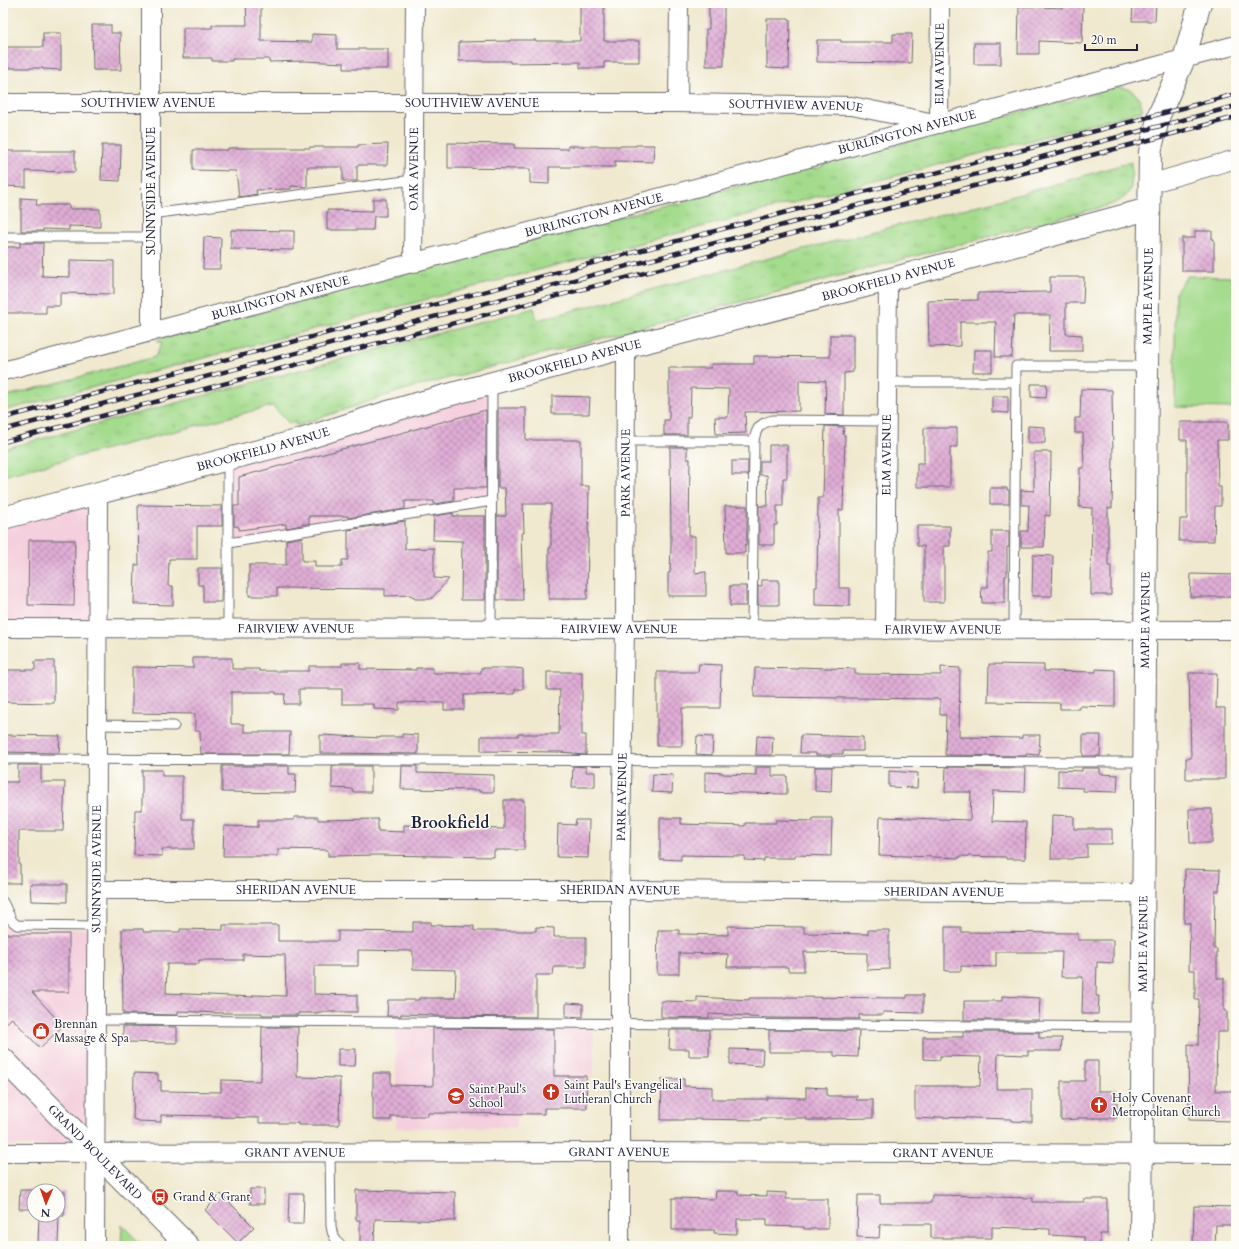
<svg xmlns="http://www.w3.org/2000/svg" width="1239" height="1249" font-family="Cardo,serif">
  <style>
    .built { fill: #f4cfdd }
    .grass { fill: url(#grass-tufts); stroke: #637e64 }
    .park { fill: #a4db8d; stroke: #637e64 }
    .building { fill: url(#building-cross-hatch); fill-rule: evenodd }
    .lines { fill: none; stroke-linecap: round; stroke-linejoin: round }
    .lane-casing { stroke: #6a686f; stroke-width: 11 }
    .street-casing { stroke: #6a686f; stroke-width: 20 }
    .secondary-casing { stroke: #6a686f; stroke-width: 24 }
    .lane { stroke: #fff; stroke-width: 9 }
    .street { stroke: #fff; stroke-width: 18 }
    .secondary { stroke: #fff; stroke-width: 22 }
    .rail-casing { stroke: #22223b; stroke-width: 4.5 }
    .rail { stroke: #fdfcf7; stroke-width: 3; stroke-dasharray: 9; stroke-linecap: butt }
    .labels { text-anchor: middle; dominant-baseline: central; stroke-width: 3; stroke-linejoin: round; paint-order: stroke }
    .street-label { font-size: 12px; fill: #22223b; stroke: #fdfcf7 }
    .poi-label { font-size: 12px; fill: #22223b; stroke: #fdfcf7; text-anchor: start }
    .district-label { font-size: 16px; font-weight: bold; fill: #22223b; stroke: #fdfcf7 }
  </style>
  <defs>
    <pattern id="grass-tufts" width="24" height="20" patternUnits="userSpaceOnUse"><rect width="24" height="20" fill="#a4db8d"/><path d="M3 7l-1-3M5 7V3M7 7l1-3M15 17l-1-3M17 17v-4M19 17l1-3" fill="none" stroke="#8dbc7b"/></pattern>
    <pattern id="building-cross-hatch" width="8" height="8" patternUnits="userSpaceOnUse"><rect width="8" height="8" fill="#e0add6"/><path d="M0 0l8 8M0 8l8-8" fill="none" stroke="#b58caf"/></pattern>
  </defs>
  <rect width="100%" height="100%" fill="#fdfcf7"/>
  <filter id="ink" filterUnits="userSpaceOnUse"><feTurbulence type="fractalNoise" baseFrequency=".025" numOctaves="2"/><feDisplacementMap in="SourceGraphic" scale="8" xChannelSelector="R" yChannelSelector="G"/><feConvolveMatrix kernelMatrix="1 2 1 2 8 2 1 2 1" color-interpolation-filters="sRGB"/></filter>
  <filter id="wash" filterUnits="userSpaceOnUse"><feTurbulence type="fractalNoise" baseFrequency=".012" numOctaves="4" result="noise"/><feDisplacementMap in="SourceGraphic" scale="16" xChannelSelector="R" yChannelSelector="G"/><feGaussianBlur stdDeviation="0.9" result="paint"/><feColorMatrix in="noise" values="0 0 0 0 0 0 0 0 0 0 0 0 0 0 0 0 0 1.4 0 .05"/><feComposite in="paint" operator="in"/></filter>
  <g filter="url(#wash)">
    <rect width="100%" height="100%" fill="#f0e9cf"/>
    <g class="built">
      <polygon points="496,387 496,502 230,545 230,456"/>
      <polygon points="94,493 91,630 3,631 3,517"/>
      <polygon points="3,908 12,928 94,929 92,1143 3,1147"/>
      <polygon points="396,1027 594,1028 594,1076 516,1077 516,1127 396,1128"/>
    </g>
    <g class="grass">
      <path d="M1118,87C1132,88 1142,96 1142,111L3,411V397L155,357L162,343L157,341L159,339L673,203L681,205L686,200L809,168L818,169L823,164L1063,101L1069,102L1076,98Z"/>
      <path d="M1131,162C1132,185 1135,196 1110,205L400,391L296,426V422L290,424L272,406L3,476V449L534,308L537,320L804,249L1007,198Z"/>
    </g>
    <g class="park">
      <polygon points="1187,276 1236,277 1236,408 1175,407 1175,293"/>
      <polygon points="122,1225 143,1246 121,1246"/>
    </g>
    <g id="blocks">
      <g class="building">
        <polygon points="246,3 261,3 261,41 312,42 312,34 337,35 337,49 388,49 388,69 344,69 344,63 304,61 269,62 269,59 232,59 232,61 212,61 212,58 183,58 183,28 212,28 212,25 247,25"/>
        <polygon points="580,3 604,3 604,41 639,41 639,62 604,62 604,68 580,68 580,62 510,63 510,61 459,61 459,42 510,41 510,40 536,40 536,41 580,41"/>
        <polygon points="709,3 724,3 724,66 706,66 706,29 709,29"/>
        <polygon points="1062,3 1083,3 1082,43 1039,41 1039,54 1018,54 1019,6 1062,8"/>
        <polygon points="1133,3 1156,3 1155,21 1132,21"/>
        <polygon points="767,19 790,19 789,69 767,68"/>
        <polygon points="92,25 111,25 111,33 120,33 121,70 93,70"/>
        <polygon points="43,33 61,33 61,70 43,69 43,68 5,68 4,47 43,47"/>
        <polygon points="893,34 912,34 911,63 817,62 817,40 841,40 841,42 893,42"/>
        <rect x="974" y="43" width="27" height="21"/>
        <polygon points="448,143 514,144 514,148 568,149 568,146 636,146 636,145 654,145 653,162 615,161 615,167 549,167 549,184 530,183 530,169 448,168"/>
        <polygon points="388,144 387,165 357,165 357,181 343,181 343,167 307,167 307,187 291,186 291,189 256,190 257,194 239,197 236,171 193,170 193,150 228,150 228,148 310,148 310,147 358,147 358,145"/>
        <polygon points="102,145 121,145 120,181 101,180"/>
        <polygon points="3,151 75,151 75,172 26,171 26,187 3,186"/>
        <polygon points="21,198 37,199 36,205 69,205 69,209 100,209 100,227 69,226 69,230 43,229 43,231 21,231"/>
        <polygon points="373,199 386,199 386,216 374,216 373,230 327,230 327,210 373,211"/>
        <polygon points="231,230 294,231 294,250 231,249"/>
        <polygon points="1195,231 1212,231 1212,239 1214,239 1214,271 1182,271 1182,238 1195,238"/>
        <polygon points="204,237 221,238 220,269 203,269"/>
        <polygon points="20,243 43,243 42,276 70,277 70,260 114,261 114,294 60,293 60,306 46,306 46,313 3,313 3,247 20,247"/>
        <polygon points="1050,277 1084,277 1083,303 1066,303 1066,334 1082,335 1082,351 1049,351 1050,315 1014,315 1012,357 995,357 996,322 960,322 960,346 929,347 928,301 978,300 978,293 1050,292"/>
        <polygon points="830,335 853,335 853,372 844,373 844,415 825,414 826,381 799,380 799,411 745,412 746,433 716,434 715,417 728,417 729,389 691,388 690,417 687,417 687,435 664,435 664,420 669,420 669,368 711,368 711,364 754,364 754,356 830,357"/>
        <polygon points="974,350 992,350 992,372 973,372"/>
        <polygon points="1031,384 1047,384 1046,398 1031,397"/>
        <polygon points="1081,389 1112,390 1113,458 1112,508 1108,508 1108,566 1111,566 1111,595 1091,595 1092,508 1079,507 1080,468 1084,468 1083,433 1075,433 1075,418 1080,418"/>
        <polygon points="552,396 590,397 589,414 552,414"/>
        <polygon points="992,396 1008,396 1008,413 992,412"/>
        <polygon points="498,408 526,408 526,440 581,440 581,486 589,486 587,599 549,599 549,548 551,548 551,504 523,504 524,533 521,533 523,600 497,600 497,516 506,516 505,488 498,488"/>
        <polygon points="486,410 486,488 454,488 454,501 434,504 434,501 405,501 405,509 348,518 348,516 309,516 309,524 302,524 302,525 286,528 286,524 239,530 239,527 234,526 234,506 239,506 239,477"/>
        <polygon points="1180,422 1228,422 1228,440 1217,440 1218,487 1221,487 1221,506 1215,506 1214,541 1179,541 1180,519 1187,519 1187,440 1180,440"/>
        <polygon points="825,426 844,427 843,435 845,435 843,510 839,510 839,588 850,588 850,606 815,605 815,587 817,587 818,498 823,498"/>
        <polygon points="1028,426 1045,427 1045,443 1028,443"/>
        <polygon points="924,428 957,428 957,447 950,447 950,487 917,487 917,463 924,463"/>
        <polygon points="769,445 787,445 787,478 783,478 783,506 777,506 777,525 774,525 774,545 759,545 759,506 768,506 767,475 760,475 760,461 769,461"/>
        <polygon points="670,447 687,447 687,459 690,459 689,536 695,536 695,573 706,572 706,596 668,596 668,573 670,573 671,544"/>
        <polygon points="1034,452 1051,452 1050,516 1045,515 1044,547 1021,547 1021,531 1028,531 1029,505 1021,505 1021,490 1034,491"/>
        <rect x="732" y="461" width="16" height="14"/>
        <polygon points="990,488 1007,488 1007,490 1009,490 1009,504 990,504"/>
        <polygon points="138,505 222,506 222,526 197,526 197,559 169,559 168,586 173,586 173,605 134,604 135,565 139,565"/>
        <polygon points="725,506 747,506 747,544 745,544 745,553 726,553"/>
        <polygon points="453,513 453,516 485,516 485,600 461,600 462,541 433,540 434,516"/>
        <polygon points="405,521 405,549 434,548 434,578 449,579 431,599 415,599 411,595 385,596 385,589 277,588 277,596 249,596 249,565 286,565 286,540 302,537 302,561 315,561 315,567 342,567 342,560 348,560 348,530"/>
        <polygon points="917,526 950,526 950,546 944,546 944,602 924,602 924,546 917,546"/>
        <polygon points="992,531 1009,531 1009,547 1007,547 1007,576 1005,576 1005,603 982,603 981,587 988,587 988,552 992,552"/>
        <polygon points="29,540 75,540 74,606 28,605"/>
        <polygon points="1033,555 1053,556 1052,596 1032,596"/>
        <polygon points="198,568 222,568 221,602 203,602 203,585 198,585"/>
        <polygon points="1191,574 1236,575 1236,597 1190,597"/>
        <polygon points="762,580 779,580 779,605 758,605 758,586 762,586"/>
        <rect x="730" y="586" width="16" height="20"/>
        <polygon points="193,658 232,658 232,669 259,669 259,671 309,671 309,666 342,666 342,663 360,663 360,669 416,670 416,668 433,668 433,673 481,673 481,668 515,668 523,669 523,689 515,689 515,694 464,695 464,710 444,710 444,703 399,702 399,710 374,709 374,704 342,704 342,689 299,689 299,704 284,704 285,694 276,694 276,692 231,692 231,724 244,724 244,732 290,732 289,754 201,754 200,731 195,731 195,714 132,713 132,667 193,668"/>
        <polygon points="35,661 54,661 54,703 3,702 3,670 35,670"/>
        <polygon points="699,664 721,665 720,708 682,708 682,746 657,746 657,672 698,672"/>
        <polygon points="989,664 1044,665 1044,671 1096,672 1096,669 1115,670 1115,707 1079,706 1079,709 1060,709 1060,703 988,702"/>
        <polygon points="798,667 855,669 855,674 941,675 941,667 960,668 959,737 1022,738 1022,735 1040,735 1039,755 1026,754 1026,756 945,755 946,715 940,715 940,699 754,697 755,668 798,669"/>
        <polygon points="547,672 582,672 582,735 586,735 586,755 573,754 573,753 559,752 481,751 481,736 518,736 518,734 559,734 560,690 547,690"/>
        <polygon points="1189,673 1217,673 1216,708 1225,708 1225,779 1186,779 1186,758 1191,758"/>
        <polygon points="402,734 418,735 418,754 320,753 320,735 380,738 380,737 402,737"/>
        <polygon points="3,735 60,736 59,753 3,752"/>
        <polygon points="801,735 863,737 863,751 843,751 843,754 832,754 832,755 816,755 816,753 800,753"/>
        <polygon points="1083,735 1101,735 1100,756 1083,756"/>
        <polygon points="697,736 713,737 712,755 696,754"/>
        <polygon points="757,736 773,737 772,755 756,755"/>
        <polygon points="18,765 41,765 41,782 65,782 63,831 19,831 19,865 20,865 20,883 3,883 3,782 18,782"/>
        <polygon points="222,766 289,766 289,774 296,774 295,793 222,792"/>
        <polygon points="332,766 371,766 371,792 353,792 353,789 332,788"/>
        <polygon points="402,766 417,766 417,773 494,775 494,792 479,792 479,790 401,789"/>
        <polygon points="573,766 586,767 586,772 595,772 595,787 572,787"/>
        <polygon points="756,767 772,767 772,776 787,776 787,794 705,792 705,772 723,773 723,774 756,775"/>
        <polygon points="815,767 832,767 831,792 815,791"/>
        <polygon points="946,767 1026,768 1025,792 993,791 992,821 1026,822 1025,859 1006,859 1006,857 960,856 960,858 879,855 880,817 970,820 971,792 945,792"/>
        <polygon points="1082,768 1100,768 1100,774 1118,775 1117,792 1083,791 1083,788 1058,787 1058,770 1082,771"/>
        <polygon points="142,770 162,770 162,776 182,776 182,819 194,819 194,849 162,849 162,856 134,855 135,810 142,810"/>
        <polygon points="889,771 918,773 917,788 889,787"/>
        <polygon points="653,774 673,775 672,793 652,792"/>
        <polygon points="504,800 524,800 524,850 494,850 494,857 378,855 328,856 328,850 278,849 278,856 223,856 224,826 258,827 258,820 294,820 294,817 318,817 318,820 378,819 378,831 404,832 404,825 418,826 418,827 504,829"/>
        <polygon points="1189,809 1212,809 1212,843 1190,843"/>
        <polygon points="1052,815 1074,816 1074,829 1112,829 1112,844 1087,844 1087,857 1073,858 1073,859 1051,859"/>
        <polygon points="660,818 681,818 681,824 745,826 745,823 776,823 776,820 813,821 813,818 832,818 831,856 795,855 795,858 764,858 764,861 744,860 745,856 681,855 681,860 660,859"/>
        <polygon points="576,820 589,820 588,858 557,857 558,824 575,825"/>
        <polygon points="1185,869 1220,870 1219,891 1215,891 1214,949 1217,949 1217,978 1224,978 1224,1011 1227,1011 1227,1032 1217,1032 1216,1091 1233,1091 1233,1121 1189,1120 1188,1044 1198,1045 1199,999 1195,999 1195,970 1189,970 1190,923 1184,923"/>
        <polygon points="30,884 67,884 67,902 31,901"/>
        <path d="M413,922H431V925L474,926V931H536V927L554,928V937H586V967H554L553,975H536V1017L433,1016V1015L401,1014V1016H387L388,1000H419V998H455L456,970L413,969V951L358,950V966H314V994L357,995V1012H318V1013H298V1015H262V1013H216L178,1011V1015L123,1014L122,929H143V932H180V929L223,930V925H278V941H338V931L413,932ZM243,954L285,955L286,996L253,995V997L166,993L167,964H199V960H243Z"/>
        <polygon points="728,926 804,927 804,933 868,934 868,930 889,930 889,969 867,970 867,953 804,952 804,971 788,971 788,967 727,967 728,954 679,953 679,974 657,974 658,930 679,930 679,934 728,935"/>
        <polygon points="945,927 961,927 961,932 1078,933 1078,940 1113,940 1113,963 1097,962 1096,996 1099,996 1098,1014 1082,1014 1083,977 1061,977 1062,952 996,952 996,967 961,966 961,971 945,971"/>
        <polygon points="3,934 69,934 69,992 32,992 63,1026 40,1048 12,1018 3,1026"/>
        <polygon points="907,995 923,995 923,1013 883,1012 883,1015 859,1015 859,1019 769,1018 749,1017 749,1016 709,1014 709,1018 661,1017 661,1001 697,1002 697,997 749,1000 749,998 786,998 786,997 907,998"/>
        <polygon points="1002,996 1040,998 1039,1020 964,1020 964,1001 1002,1001"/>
        <polygon points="566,1003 583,1004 583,1017 566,1016"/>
        <polygon points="123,1026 177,1027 177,1043 123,1042"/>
        <polygon points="262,1027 298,1027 297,1077 340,1078 339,1125 298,1125 298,1123 259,1123 259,1118 221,1117 221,1116 161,1115 161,1122 139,1121 133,1119 134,1073 158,1074 158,1081 161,1081 161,1091 221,1092 221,1080 260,1081 260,1076 261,1076"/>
        <polygon points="433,1028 554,1029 554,1076 586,1076 587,1108 544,1108 544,1114 428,1113 428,1116 391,1116 391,1120 373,1120 373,1073 391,1073 391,1085 433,1086"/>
        <polygon points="670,1030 709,1030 709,1056 689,1056 689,1049 669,1049"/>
        <polygon points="769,1030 859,1031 858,1057 834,1056 834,1052 769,1052"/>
        <polygon points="963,1032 1039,1032 1039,1038 1062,1038 1061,1051 1028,1051 1028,1055 998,1054 997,1089 1032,1089 1032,1122 1011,1121 1011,1119 935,1117 935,1119 915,1118 915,1086 980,1086 981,1057 940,1056 940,1060 923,1059 923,1037 963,1037"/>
        <polygon points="338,1049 356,1049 355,1066 338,1066"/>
        <polygon points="730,1049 763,1050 762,1066 730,1064"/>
        <polygon points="1085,1061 1098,1061 1098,1091 1117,1091 1117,1118 1078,1118 1078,1119 1061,1120 1061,1081 1085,1081"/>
        <polygon points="662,1079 684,1079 684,1086 712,1087 712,1099 767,1099 767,1097 806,1098 806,1087 827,1088 827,1096 857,1096 856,1100 873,1100 873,1118 826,1119 826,1120 806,1120 806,1118 761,1118 761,1120 684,1119 684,1120 661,1120"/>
        <rect x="250" y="1189" width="14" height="15"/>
        <polygon points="20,1190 58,1190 34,1191 34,1209 19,1209"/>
        <polygon points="356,1190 455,1192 455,1221 375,1219 374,1246 360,1246 360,1220 356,1220"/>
        <polygon points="716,1191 738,1191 738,1195 767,1196 767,1192 786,1193 786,1199 828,1199 828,1229 804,1229 804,1227 767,1226 767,1219 737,1219 737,1234 714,1233 715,1230 672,1230 672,1198 715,1199"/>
        <polygon points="58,1192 65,1192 64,1216 59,1216 58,1246 38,1246 39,1215 58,1215"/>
        <polygon points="221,1194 254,1227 238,1243 205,1210"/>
        <polygon points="289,1194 304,1194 303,1224 288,1224"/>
        <polygon points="858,1195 880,1195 880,1203 931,1203 932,1195 993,1196 993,1197 1033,1198 1033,1202 1084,1202 1084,1199 1107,1199 1107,1234 1100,1234 1100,1246 1084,1246 1084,1237 1050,1235 1050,1229 992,1227 992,1238 931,1238 931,1224 880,1224 879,1238 857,1237"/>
        <polygon points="1194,1206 1236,1207 1236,1225 1216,1225 1215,1246 1193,1246"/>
      </g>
    </g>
  </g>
  <g filter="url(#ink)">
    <use href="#blocks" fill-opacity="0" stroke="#6a686f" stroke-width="1"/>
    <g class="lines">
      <defs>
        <g id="lane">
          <polyline points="151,214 413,180"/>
          <polyline points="3,237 151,237"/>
          <polyline points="887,382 1016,382"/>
          <polyline points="626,441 754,441"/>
          <polyline points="228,543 492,501"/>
          <polyline points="228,628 228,460"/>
          <polyline points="491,629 492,383"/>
          <path d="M752,630L754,441C756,428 760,423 773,420L887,421"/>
          <polyline points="1014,630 1016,366 1147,366"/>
          <polyline points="98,725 174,726"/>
          <polyline points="3,759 1144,762"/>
          <polyline points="3,902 12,921 17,925 97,926"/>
          <polyline points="96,1020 1143,1027"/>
          <path d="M330,1152L331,1226C332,1235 335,1240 342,1246"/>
        </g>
        <g id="street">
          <path id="s1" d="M3,103H678L852,106L939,124L940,3"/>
          <polyline points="678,103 679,3"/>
          <polyline points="1149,184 1236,159"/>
          <path id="s2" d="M413,264L415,3"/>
          <polyline points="151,332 151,3"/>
          <path id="s3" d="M3,371L1236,45"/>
          <path id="s4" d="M3,628L1236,630"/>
          <path id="s5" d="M885,630L888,280"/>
          <path id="s6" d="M97,890H620L1144,893"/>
          <path id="s7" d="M3,1153L620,1152L1236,1154"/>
          <path id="s8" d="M95,1246L98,493"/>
          <path id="s9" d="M620,1246V890L625,630L626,347"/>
        </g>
        <g id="secondary">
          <path id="s10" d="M3,518L301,440L388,412L441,397L626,347L888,280L1148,209"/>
          <path id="s11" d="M3,1059L188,1246"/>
          <path id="s12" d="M1141,1246L1147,366L1150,152L1159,115L1184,59L1200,3"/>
        </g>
      </defs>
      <use href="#lane" class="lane-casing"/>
      <use href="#street" class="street-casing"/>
      <use href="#secondary" class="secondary-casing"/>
      <use href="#lane" class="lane"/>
      <use href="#street" class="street"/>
      <use href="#secondary" class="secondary"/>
      <defs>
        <g id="rail">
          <polyline points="3,418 1236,94"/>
          <polyline points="3,430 1236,106"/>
          <polyline points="3,442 1236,117"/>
        </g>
      </defs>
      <use href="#rail" class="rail-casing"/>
      <use href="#rail" class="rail"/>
    </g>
  </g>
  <defs>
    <symbol id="shop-disc" viewBox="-11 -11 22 22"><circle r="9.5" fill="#c8321e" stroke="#fdfcf7"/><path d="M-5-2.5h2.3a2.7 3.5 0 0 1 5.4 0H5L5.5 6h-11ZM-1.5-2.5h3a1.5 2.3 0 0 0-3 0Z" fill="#fff"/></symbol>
    <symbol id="church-disc" viewBox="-11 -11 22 22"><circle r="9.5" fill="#c8321e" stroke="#fdfcf7"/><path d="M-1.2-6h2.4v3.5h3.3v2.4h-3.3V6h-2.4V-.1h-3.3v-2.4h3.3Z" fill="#fff"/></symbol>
    <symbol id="school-disc" viewBox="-11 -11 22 22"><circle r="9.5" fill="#c8321e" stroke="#fdfcf7"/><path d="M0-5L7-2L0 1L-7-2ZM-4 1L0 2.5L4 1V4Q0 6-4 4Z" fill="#fff"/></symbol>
    <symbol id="bus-disc" viewBox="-11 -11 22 22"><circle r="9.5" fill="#c8321e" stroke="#fdfcf7"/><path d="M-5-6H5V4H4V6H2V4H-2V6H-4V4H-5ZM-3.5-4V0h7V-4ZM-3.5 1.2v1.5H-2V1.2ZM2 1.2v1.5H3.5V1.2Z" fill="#fff"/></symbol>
  </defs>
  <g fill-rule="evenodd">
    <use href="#shop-disc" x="31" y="1021" width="20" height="20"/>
    <use href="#church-disc" x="541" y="1082" width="20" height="20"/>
    <use href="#school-disc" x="446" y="1086" width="20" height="20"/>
    <use href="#church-disc" x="1089" y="1095" width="20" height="20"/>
    <use href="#bus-disc" x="150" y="1187" width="20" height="20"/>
  </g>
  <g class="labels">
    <g class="street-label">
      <text stroke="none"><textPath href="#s1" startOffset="998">ELM AVENUE</textPath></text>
      <text stroke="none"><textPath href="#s1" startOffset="145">SOUTHVIEW AVENUE</textPath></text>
      <text stroke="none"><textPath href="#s1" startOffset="469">SOUTHVIEW AVENUE</textPath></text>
      <text stroke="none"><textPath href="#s1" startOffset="793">SOUTHVIEW AVENUE</textPath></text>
      <text stroke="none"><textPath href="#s3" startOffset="935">BURLINGTON AVENUE</textPath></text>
      <text stroke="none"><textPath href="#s2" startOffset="95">OAK AVENUE</textPath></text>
      <text transform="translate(151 191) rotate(-90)">SUNNYSIDE AVENUE</text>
      <text stroke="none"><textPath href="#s3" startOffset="611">BURLINGTON AVENUE</textPath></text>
      <text stroke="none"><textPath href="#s10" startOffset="917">BROOKFIELD AVENUE</textPath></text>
      <text stroke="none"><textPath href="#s12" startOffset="950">MAPLE AVENUE</textPath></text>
      <text stroke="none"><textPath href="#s3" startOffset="287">BURLINGTON AVENUE</textPath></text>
      <text stroke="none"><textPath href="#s10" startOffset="593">BROOKFIELD AVENUE</textPath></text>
      <text stroke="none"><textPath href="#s10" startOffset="269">BROOKFIELD AVENUE</textPath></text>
      <text stroke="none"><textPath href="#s5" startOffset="175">ELM AVENUE</textPath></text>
      <text stroke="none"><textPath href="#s9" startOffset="773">PARK AVENUE</textPath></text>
      <text stroke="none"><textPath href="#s12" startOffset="626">MAPLE AVENUE</textPath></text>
      <text stroke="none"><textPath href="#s4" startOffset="293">FAIRVIEW AVENUE</textPath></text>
      <text stroke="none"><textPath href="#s4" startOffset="616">FAIRVIEW AVENUE</textPath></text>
      <text stroke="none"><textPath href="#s4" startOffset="940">FAIRVIEW AVENUE</textPath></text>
      <text stroke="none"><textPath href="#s9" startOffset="449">PARK AVENUE</textPath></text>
      <text stroke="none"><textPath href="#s8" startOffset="377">SUNNYSIDE AVENUE</textPath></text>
      <text stroke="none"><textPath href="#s6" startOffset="199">SHERIDAN AVENUE</textPath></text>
      <text stroke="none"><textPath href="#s6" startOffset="523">SHERIDAN AVENUE</textPath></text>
      <text stroke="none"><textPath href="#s6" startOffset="847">SHERIDAN AVENUE</textPath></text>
      <text stroke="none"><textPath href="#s12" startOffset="302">MAPLE AVENUE</textPath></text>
      <text stroke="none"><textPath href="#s11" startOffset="131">GRAND BOULEVARD</textPath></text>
      <text stroke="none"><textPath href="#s7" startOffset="292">GRANT AVENUE</textPath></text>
      <text stroke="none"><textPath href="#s7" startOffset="616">GRANT AVENUE</textPath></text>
      <text stroke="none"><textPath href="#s7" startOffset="940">GRANT AVENUE</textPath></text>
    </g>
    <g class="poi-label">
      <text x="54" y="1024">Brennan<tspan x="54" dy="14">Massage &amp; Spa</tspan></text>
      <text x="564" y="1085">Saint Paul's Evangelical<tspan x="564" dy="14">Lutheran Church</tspan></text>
      <text x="469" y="1089">Saint Paul's<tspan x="469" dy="14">School</tspan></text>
      <text x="1112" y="1098">Holy Covenant<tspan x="1112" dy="14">Metropolitan Church</tspan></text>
      <text x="173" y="1197">Grand &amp; Grant</text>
    </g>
    <g class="district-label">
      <text x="450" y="823">Brookfield</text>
    </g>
  </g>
  <rect width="1239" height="1249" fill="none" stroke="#fdfcf7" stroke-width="16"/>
  <g transform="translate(46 1203) rotate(182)"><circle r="19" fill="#fdfcf7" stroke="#a5a5ac"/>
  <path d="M0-3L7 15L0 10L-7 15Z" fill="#c8321e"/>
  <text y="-6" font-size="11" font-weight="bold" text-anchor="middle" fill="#22223b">N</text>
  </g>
  <path d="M1085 44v6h52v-6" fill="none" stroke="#22223b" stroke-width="2"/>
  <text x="1091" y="44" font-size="12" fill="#22223b" stroke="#fdfcf7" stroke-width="3" paint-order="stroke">20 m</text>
</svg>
